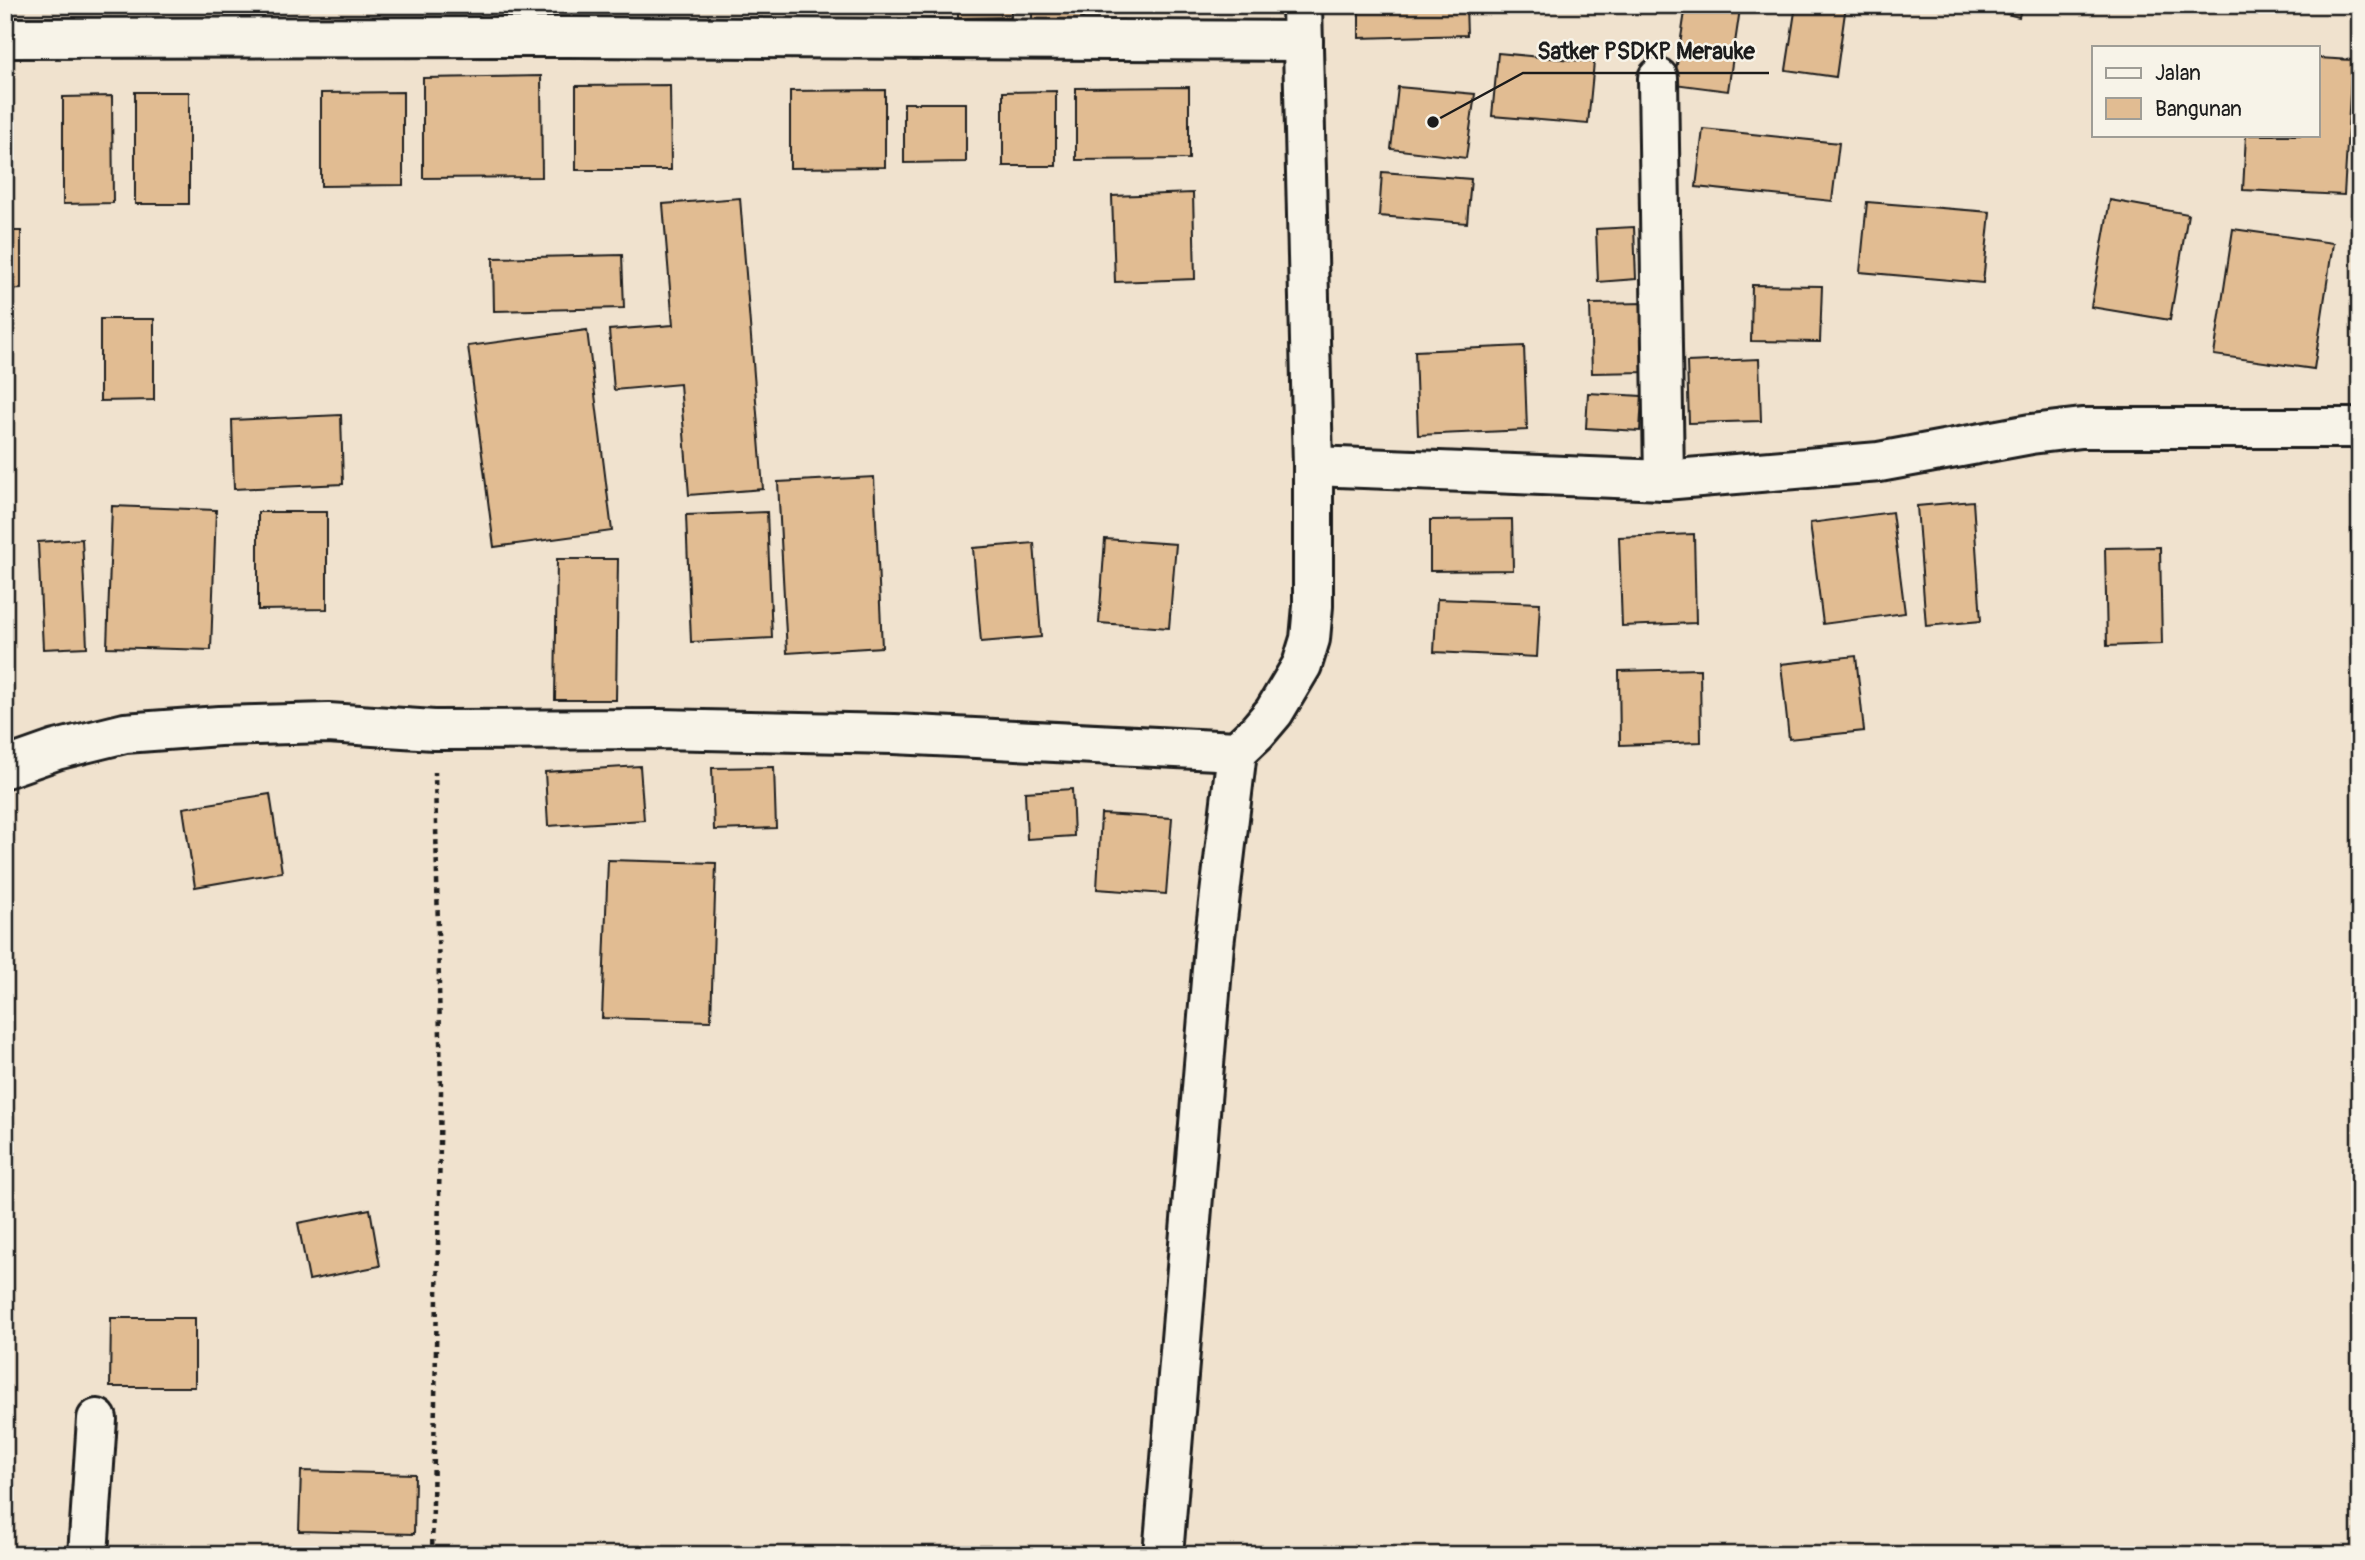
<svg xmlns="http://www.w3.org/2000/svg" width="2365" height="1560" font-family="Pangolin,sans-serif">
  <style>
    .building { fill: #e1bc92; stroke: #1c1c1c; stroke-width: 2 }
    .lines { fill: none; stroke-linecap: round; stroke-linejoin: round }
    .street-casing { stroke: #1c1c1c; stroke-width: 44 }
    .path { stroke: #1c1c1c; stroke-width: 4.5; stroke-dasharray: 5 5; stroke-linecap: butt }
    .street { stroke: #f7f3e8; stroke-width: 38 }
    .leader { fill: none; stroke: #1c1c1c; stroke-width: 2.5 }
    .callout-dot { fill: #1c1c1c; stroke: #f7f3e8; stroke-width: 2.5 }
    .callout-label { font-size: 23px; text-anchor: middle; font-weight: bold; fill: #1c1c1c; stroke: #f7f3e8; stroke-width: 5; stroke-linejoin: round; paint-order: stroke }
  </style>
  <rect width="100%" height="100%" fill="#f0e2ce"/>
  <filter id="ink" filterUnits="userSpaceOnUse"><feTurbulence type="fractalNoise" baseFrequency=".0143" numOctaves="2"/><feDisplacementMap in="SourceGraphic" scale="14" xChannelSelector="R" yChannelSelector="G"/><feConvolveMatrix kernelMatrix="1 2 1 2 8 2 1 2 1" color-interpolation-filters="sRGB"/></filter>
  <g filter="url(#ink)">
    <g class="building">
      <polygon points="878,5 929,5 929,10 878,11"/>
      <polygon points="958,5 1011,5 1011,17 958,18"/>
      <polygon points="1032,5 1082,5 1083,22 1032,22"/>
      <polygon points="1359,5 1466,5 1467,35 1359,38"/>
      <polygon points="1686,5 1711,5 1740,9 1728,91 1674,84"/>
      <polygon points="1796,5 1846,5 1836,77 1786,70"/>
      <polygon points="1971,5 2022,5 2019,17"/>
      <polygon points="1498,53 1594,62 1588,124 1492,116"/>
      <polygon points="2318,58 2352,60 2344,195 2243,190 2246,135 2318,135"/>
      <polygon points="541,76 542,177 423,178 423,78"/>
      <polygon points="670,85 671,170 576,170 576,86"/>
      <polygon points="1189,87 1189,159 1076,160 1076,88"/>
      <polygon points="1398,87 1475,94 1466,158 1391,149"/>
      <polygon points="885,90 885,167 790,168 790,91"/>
      <polygon points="1056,91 1056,166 1003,166 1003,92"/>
      <rect x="135" y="92" width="54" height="112"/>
      <polygon points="403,92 403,185 321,186 321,93"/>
      <polygon points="112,96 113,203 63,204 63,97"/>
      <polygon points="904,103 966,103 966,162 904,163"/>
      <polygon points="1703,129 1839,143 1832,201 1696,187"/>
      <polygon points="1382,172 1471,179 1467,223 1379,216"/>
      <polygon points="1193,193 1195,279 1115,282 1112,196"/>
      <polygon points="740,198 763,489 689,495 680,384 614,390 609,330 673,325 663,204"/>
      <polygon points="2110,200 2188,214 2170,320 2091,307"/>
      <polygon points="1867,202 1990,212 1983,283 1860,272"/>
      <polygon points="1634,227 1636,279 1598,282 1596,229"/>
      <polygon points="2233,229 2333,243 2314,369 2214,355"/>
      <polygon points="5,231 21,231 21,289 5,290"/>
      <polygon points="622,255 624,308 494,311 493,258"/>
      <polygon points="1752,285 1822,286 1820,342 1751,341"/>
      <polygon points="1646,303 1647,372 1592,373 1590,304"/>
      <polygon points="100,319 154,319 154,400 100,401"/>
      <polygon points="587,330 612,531 494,547 468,346"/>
      <polygon points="1524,346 1527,430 1418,435 1415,351"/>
      <polygon points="1759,359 1761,421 1689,423 1687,362"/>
      <polygon points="1588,393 1642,396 1640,431 1586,428"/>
      <polygon points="341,415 343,484 234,489 232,420"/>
      <polygon points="874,477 882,647 787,653 778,482"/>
      <polygon points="1973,501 1981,621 1926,626 1917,506"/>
      <polygon points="112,506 216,510 211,650 107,647"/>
      <polygon points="258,512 327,512 327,609 258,610"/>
      <polygon points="767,512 772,638 691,642 686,515"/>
      <polygon points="1892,512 1905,613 1823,624 1810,523"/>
      <polygon points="1512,519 1513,570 1430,571 1430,520"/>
      <polygon points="2360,528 2360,657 2355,657 2351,529"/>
      <polygon points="1694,534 1696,623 1622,626 1619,537"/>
      <polygon points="82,539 87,647 43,649 38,542"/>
      <polygon points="1105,539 1176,544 1169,628 1099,623"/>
      <polygon points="1034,543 1041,637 981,642 973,548"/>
      <polygon points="2160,547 2162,644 2107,646 2105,548"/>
      <polygon points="557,559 618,559 616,700 555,700"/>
      <polygon points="1437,599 1540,603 1537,657 1434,652"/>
      <polygon points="1856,656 1864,731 1789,739 1781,664"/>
      <polygon points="1700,669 1701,742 1620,745 1619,671"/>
      <polygon points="640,766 644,820 548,826 545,772"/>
      <polygon points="774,767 776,828 714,830 712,768"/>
      <polygon points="1072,789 1074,836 1027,839 1025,792"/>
      <polygon points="270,794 282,872 195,887 183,808"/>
      <polygon points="1101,814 1172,818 1166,894 1097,889"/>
      <polygon points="608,860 716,863 711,1021 602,1018"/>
      <polygon points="370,1209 380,1266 309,1280 298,1223"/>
      <polygon points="111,1318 195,1318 195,1387 110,1387"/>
      <polygon points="301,1471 415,1474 414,1534 299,1531"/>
    </g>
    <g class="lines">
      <defs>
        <g id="street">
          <polyline points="5,38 569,37 1303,41"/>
          <polyline points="1658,78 1664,480"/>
          <polyline points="1313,466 1664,480 1879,462 2031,434 2082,428 2360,428"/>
          <polyline points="5,768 56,750 125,733 219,726 328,723 434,730 659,729 894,734 1237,751 1257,732 1274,712 1302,665 1310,639 1313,606 1313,466 1302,5"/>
          <polyline points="88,1555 97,1419"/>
          <polyline points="1163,1555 1214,945 1237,751"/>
        </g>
      </defs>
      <use href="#street" class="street-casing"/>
      <polyline class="path" points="432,1555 441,1092 435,772"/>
      <use href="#street" class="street"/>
    </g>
  </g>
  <path class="leader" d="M1433 122L1523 73H1769"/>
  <circle class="callout-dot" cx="1433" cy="122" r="7"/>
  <g class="callout-label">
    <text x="1646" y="59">Satker PSDKP Merauke</text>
  </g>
  <rect width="2365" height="1560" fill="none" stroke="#f7f3e8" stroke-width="28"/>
  <rect x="14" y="14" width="2337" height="1532" fill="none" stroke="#1c1c1c" stroke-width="2.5" filter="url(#ink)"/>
  <rect x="2092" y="46" width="228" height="91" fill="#f7f3e8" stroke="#9f9d96" stroke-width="2"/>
  <rect x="2106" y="68" width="35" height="10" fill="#f7f3e8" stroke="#9f9d96" stroke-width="2"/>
  <text x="2155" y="80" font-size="21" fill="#1c1c1c">Jalan</text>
  <rect x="2106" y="98" width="35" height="21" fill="#e1bc92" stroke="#9f9d96" stroke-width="2"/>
  <text x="2155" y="116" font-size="21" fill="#1c1c1c">Bangunan</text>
</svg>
